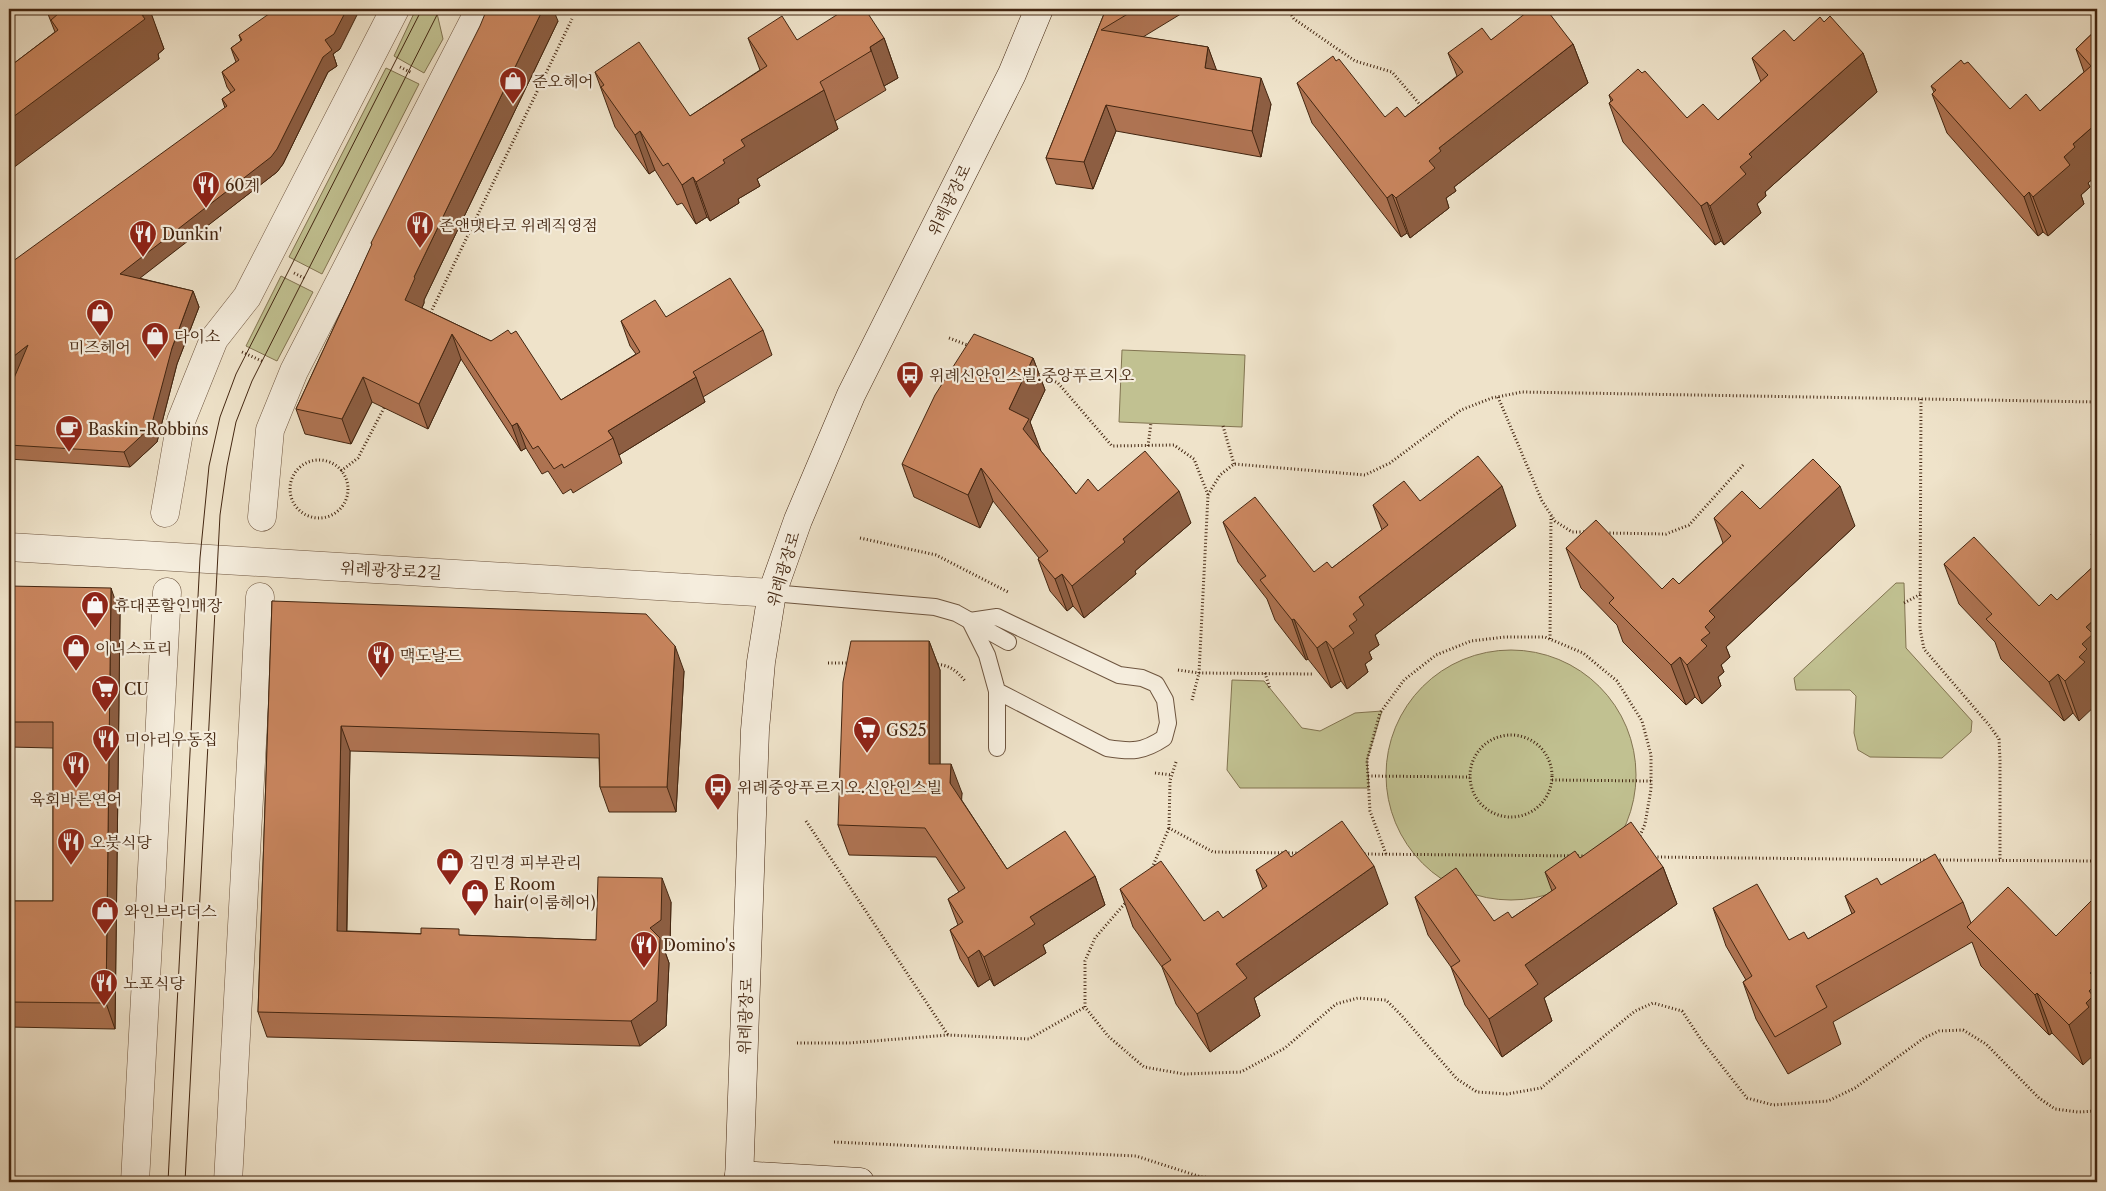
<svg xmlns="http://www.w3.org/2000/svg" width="2106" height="1191" font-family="'Libre Caslon Text','Noto Serif KR',serif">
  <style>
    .green { fill: #c1c191; stroke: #827451 }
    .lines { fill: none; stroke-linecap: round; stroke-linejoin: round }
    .secondary-tunnel { stroke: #cdbda5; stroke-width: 28; stroke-dasharray: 28 14; stroke-linecap: butt }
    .lane-casing { stroke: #6e553f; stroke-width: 18 }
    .street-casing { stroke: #6e553f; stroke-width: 29 }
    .secondary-casing { stroke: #432611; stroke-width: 29 }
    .path { stroke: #432611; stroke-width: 3; stroke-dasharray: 1 2.5; stroke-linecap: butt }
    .lane { stroke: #f5eddd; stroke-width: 16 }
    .street { stroke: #f5eddd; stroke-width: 28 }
    .secondary { stroke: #f5eddd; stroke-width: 28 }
    .tram { stroke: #432611; stroke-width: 1 }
    .wall { fill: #ae7352; stroke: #432611 }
    .shaded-wall { fill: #8d5e42; stroke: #432611 }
    .building { fill: #ca865f; stroke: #432611 }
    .labels { text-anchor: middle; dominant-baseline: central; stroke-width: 4.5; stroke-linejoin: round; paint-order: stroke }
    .poi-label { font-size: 16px; fill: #432611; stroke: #f5eddd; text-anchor: start }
    .street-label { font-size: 16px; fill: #432611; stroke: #f5eddd }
  </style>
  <rect width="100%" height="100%" fill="#efe3ca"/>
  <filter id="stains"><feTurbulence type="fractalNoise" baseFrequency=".004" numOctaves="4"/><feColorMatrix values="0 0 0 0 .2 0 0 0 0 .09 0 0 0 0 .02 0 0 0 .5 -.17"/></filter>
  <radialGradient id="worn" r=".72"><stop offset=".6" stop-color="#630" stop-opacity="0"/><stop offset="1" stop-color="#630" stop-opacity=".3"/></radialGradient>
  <g class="green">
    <polygon points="416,9 436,9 443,39 424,73 394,56"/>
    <polygon points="386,68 419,84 322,274 289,257"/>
    <polygon points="281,276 313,292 277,361 246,346"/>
    <polygon points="1122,350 1245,355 1242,427 1119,422"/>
    <polygon points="1896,583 1904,583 1906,648 1972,721 1971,732 1942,758 1870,757 1858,750 1854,733 1856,696 1850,690 1796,690 1794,678"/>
    <circle cx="1511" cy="775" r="125"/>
    <polygon points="1232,680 1264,681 1302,728 1320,731 1355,713 1382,711 1367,760 1369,788 1240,788 1227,770"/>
  </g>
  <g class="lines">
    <polyline class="secondary-tunnel" points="9,1182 15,1182"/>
    <defs>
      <g id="lane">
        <polyline points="772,593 935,607 956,613 1008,642"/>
        <path d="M997,691L1107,748C1132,752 1143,752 1164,738L1168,723L1165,700L1156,684L1142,678L1119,675L997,617L970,621L987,655L997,691V748"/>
      </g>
      <g id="street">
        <polyline points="165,513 181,421 214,339 247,297 395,9"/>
        <polyline points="262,517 270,430 294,371 480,9"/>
        <polyline points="9,547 772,593"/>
        <polyline points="135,1182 167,592"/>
        <polyline points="228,1182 260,597"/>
      </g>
      <g id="secondary">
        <polyline points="739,1175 860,1182"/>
        <polyline points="739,1182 755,730 761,662 772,593 798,520 851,395 1012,74 1039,9"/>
      </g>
    </defs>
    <use href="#lane" class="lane-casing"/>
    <use href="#street" class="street-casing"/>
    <use href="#secondary" class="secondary-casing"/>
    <g class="path">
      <polyline points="1288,9 1294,19 1355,61 1392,72 1423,108"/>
      <polyline points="400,67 412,73"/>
      <polyline points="294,273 306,279"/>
      <polyline points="429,316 572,19"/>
      <polyline points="949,338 970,346"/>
      <polyline points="242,352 264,362"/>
      <polyline points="1036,373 1058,383 1112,446 1174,445 1194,459 1208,495 1199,673 1192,700"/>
      <polyline points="1498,397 1542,501 1555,521 1572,532 1587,532"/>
      <polyline points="1921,399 1920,629 1924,649 1989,725 1999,739 2000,760 2000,860"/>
      <polyline points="1223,426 1234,464"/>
      <polyline points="1148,446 1151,423"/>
      <circle cx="319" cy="489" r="29"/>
      <polyline points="341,471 358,458 386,404"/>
      <polyline points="1208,495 1220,475 1234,464 1365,475 1390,463 1461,410 1492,398 1522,392 2097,402"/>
      <polyline points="1606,533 1666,534 1689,525 1744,464"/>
      <polyline points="860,538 936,555 1008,592"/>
      <polyline points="1904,603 1921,594"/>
      <polyline points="1550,639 1551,516"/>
      <polyline points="828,663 851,663"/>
      <path d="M934,664C950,665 956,670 966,682"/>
      <polyline points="1178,670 1199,673 1312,674"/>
      <polyline points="1265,673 1270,689"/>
      <circle cx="1511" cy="776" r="41"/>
      <polyline points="1176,762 1170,781 1169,828 1213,852 1300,853"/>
      <polyline points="1155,773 1172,775"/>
      <polyline points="1368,776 1470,777"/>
      <polyline points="1552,780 1651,781"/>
      <polyline points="806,821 948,1035"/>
      <polyline points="1361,854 1585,856"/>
      <polyline points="1386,854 1370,811 1367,760 1380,713 1404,680 1436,655 1471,641 1505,637 1545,637 1583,653 1617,681 1642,721 1651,755 1651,789 1645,824 1639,838"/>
      <polyline points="1654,857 1930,860"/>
      <polyline points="1936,860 2097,861"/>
      <polyline points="1152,868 1169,828"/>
      <polyline points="1127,901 1095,938 1085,961 1085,1007 1108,1036 1144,1067 1184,1074 1241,1072 1285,1048 1336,1004 1358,998 1386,1000 1402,1016 1457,1079 1477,1092 1507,1094 1541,1088 1635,1011 1653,1003 1682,1011 1702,1041 1747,1098 1773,1105 1828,1101 1855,1088 1924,1038 1939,1031 1963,1030 1986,1044 2039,1098 2055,1109 2078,1112 2097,1111"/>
      <polyline points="797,1043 849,1043 948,1035 1029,1039 1085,1007"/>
      <polyline points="834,1142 1136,1156 1201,1177 1292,1182"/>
    </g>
    <use href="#lane" class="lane"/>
    <use href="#street" class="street"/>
    <use href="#secondary" class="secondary"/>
    <g class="tram">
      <polyline points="168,1182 200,558 209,466 220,417 236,374 422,9"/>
      <polyline points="185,1182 220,515 227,466 236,422 252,381 440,9"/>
    </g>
  </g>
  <g class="wall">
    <polygon points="46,9 149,9 164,49 158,54 159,59 13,64 55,32"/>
    <polygon points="1106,9 1185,9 1184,12 1143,37 1208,47 1216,70 1271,104 1261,157 1116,131 1093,189 1056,184 1046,158"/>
    <polygon points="1536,12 1573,44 1588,83 1454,187 1456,191 1446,198 1449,208 1410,238 1407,233 1401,237 1312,123 1297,83 1385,117 1405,117 1457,76 1448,53 1491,40"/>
    <polygon points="558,21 424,300 424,303 422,308 491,341 511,334 561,400 636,354 630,346 621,321 666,317 763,330 772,355 703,397 705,402 619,455 622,463 573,493 571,489 563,494 548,471 542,474 526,448 521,451 461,359 428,429 372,402 351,444 305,434 296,409 372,245 371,243"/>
    <polygon points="1824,22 1863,53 1877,92 1765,192 1766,196 1757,204 1761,213 1724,245 1721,241 1715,245 1623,142 1609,103 1611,101 1609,95 1687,118 1718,120 1761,82 1752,58 1794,41"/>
    <polygon points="2097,29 2097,175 2088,183 2090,187 2081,195 2084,204 2048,236 2043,232 2038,236 1947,133 1932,94 1934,92 1931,86 2010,109 2040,111 2084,72 2076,49"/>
    <polygon points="239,35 340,49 333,54 337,66 328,72 283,164 277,172 139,278 193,291 199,307 177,364 157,442 130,467 9,459 9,390 16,374 9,379 225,108 222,99 231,93 227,87 222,72 236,62 231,48 241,41"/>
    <polygon points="748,38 797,40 884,38 898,78 884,86 886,90 835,121 838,129 757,179 760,186 738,199 739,203 710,221 707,217 696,224 682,203 677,205 655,170 649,174 615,127 595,72 690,116 760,70"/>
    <polygon points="1033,358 1045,390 1030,422 1040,450 1076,494 1098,491 1191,523 1135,571 1136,574 1084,618 1073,606 1067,611 1050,591 1038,559 1039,558 993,501 980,528 914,497 902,464"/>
    <polygon points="1420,501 1516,526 1375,635 1379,645 1369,652 1372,659 1365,664 1368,672 1347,689 1341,681 1331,688 1308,659 1306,660 1275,620 1267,599 1238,562 1223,522 1314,572 1332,568 1382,530 1373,505"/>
    <polygon points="1760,509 1855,526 1726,647 1730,657 1721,665 1724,672 1718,677 1721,686 1702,704 1695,697 1686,705 1623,642 1617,625 1581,588 1566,548 1662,589 1679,584 1723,543 1714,518"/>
    <polygon points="2097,528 2097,550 2091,534"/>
    <polygon points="2097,563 2097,693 2079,721 2073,713 2064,721 2001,659 1995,642 1959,604 1944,564 2039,606 2057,600"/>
    <polygon points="9,586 120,614 115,1029 9,1027 9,901 53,901 53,748 9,747"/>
    <polygon points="272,601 684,671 676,812 609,812 600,787 599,758 350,751 347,931 596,940 671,902 670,945 664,949 669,963 666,1026 640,1046 267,1037 258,1012"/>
    <polygon points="929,641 940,670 940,764 962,793 961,799 1007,869 1095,876 1105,905 1043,945 1046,953 994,986 990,979 978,987 960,959 950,930 958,925 948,899 959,892 936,857 849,855 838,825"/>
    <polygon points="1291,857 1388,904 1254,998 1260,1016 1210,1052 1176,1004 1162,967 1133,927 1120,889 1204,921 1223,918 1263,890 1256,870"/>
    <polygon points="1580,858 1663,867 1677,904 1544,998 1552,1021 1502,1057 1465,1005 1451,967 1428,935 1415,897 1494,921 1512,918 1552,891 1545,872"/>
    <polygon points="1881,885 1963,902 1971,923 2056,936 2083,1065 2052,1033 2049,1035 1981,966 1972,942 1833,1022 1841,1044 1788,1074 1756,1019 1743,982 1746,980 1726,946 1713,908 1789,940 1808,939 1852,914 1845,896"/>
  </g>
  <g class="shaded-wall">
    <polygon points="347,9 360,9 340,49 333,54 337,66 328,72 283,164 277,172 126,289 120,274 325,40"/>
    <polygon points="543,9 553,9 558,21 424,300 424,303 414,325 405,300 414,277"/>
    <polygon points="150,10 164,49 158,54 159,59 9,171 9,120"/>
    <polygon points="884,38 898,78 884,86 870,47"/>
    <polygon points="1573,44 1588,83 1454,187 1456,191 1446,198 1449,208 1410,238 1396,198 1439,148"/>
    <polygon points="1208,47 1218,74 1205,68"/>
    <polygon points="1863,53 1877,92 1765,192 1766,196 1757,204 1761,213 1724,245 1710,206 1749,154"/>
    <polygon points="1261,78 1271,104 1261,157 1252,131"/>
    <polygon points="824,90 838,129 757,179 760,186 738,199 739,203 710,221 696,182 723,160 741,140"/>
    <polygon points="1106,105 1116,131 1093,189 1084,162"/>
    <polygon points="2097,123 2097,175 2088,183 2090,187 2081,195 2084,204 2048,236 2033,197 2064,157 2073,144"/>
    <polygon points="640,131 655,170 649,174 635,135"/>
    <polygon points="693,177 707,217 696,224 682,185"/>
    <polygon points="2029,192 2043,232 2038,236 2024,197"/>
    <polygon points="1392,194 1407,233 1401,237 1387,198"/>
    <polygon points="1707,202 1721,241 1715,245 1701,206"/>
    <polygon points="193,291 199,307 177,364 157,442 130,467 124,452 172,348"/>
    <polygon points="452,334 461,359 428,429 419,404"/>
    <polygon points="28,345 34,360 9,379 9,360"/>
    <polygon points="1033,358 1045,390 1030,422 1041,451 1035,462 1009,409"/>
    <polygon points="363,377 372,402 351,444 342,419"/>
    <polygon points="696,377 705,402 619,455 613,438 608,431"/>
    <polygon points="517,423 526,448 521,451 512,426"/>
    <polygon points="981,468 993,501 980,528 968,495"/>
    <polygon points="1502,486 1516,526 1375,635 1379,645 1369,652 1372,659 1365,664 1368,672 1347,689 1333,649 1349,626 1359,597"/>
    <polygon points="1840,486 1855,526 1726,647 1730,657 1721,665 1724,672 1718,677 1721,686 1702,704 1687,665 1705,627 1709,611"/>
    <polygon points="1179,491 1191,523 1135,571 1136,574 1084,618 1072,586 1123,539"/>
    <polygon points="1062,574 1073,606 1067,611 1055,579"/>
    <polygon points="111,588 120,614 115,1029 106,1003"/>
    <polygon points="2097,617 2097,693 2096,694 2097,697 2097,704 2079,721 2065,681 2079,657 2086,627"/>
    <polygon points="1294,619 1308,659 1306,660 1292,620"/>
    <polygon points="929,641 940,670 940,793 929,764"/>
    <polygon points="1326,641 1341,681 1331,688 1317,648"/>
    <polygon points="675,646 684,671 676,812 667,787"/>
    <polygon points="1680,657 1695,697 1686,705 1671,665"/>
    <polygon points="2058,674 2073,713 2064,721 2049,682"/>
    <polygon points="341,726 350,751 346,955 337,931"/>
    <polygon points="951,764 962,793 961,812 950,783"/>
    <polygon points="1374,866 1388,904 1254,998 1260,1016 1210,1052 1197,1014 1236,964"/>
    <polygon points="1663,867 1677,904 1544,998 1552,1021 1502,1057 1489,1019 1525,965"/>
    <polygon points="1095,876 1105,905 1043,945 1046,953 994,986 984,957 1030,917"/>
    <polygon points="662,878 671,902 670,945 664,949 669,963 666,1026 640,1046 631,1021 650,928"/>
    <polygon points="979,950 990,979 978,987 968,958"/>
    <polygon points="2097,966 2097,1052 2083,1065 2069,1025 2086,1003 2090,973"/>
    <polygon points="2037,993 2052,1033 2049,1035 2035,995"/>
  </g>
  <g class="building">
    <polygon points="54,9 149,9 150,10 142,15 145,19 9,120 9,58 13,64 58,30 51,20 58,14"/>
    <polygon points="274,9 347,9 334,34 325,40 332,50 323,57 277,149 271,157 120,274 193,291 172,348 151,427 124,452 9,445 9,390 28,345 9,360 9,264 227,106 222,99 235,90 222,72 239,60 231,48 242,40 239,35 273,11"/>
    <polygon points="487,9 543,9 414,277 415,278 405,300 491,341 508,330 511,334 516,331 561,400 640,352 621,321 655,300 666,317 730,278 763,330 693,372 696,377 608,431 613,438 564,468 562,464 554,469 538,446 533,449 517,423 512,426 452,334 419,404 363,377 342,419 296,409 353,286 372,244 371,243 480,26"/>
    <polygon points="846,9 865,9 884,38 870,47 871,51 820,82 824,90 741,140 745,146 723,160 725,163 696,182 693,177 682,185 668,163 663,166 640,131 635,135 601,87 604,85 595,72 639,42 690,116 767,66 748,38 782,16 797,40"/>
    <polygon points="1106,9 1136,9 1101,30 1208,47 1205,68 1261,78 1252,131 1106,105 1084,162 1046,158"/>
    <polygon points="1531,9 1534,9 1536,12 1540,9 1546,9 1573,44 1439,148 1441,151 1429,161 1435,168 1396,198 1392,194 1387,198 1297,83 1333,56 1336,61 1339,59 1385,117 1397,107 1405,117 1463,72 1448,53 1482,28 1491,40"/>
    <polygon points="1830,16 1863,53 1749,154 1752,157 1740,167 1746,174 1710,206 1707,202 1701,206 1609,103 1613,100 1609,95 1638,69 1642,73 1645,71 1687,118 1703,104 1718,120 1768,75 1752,58 1784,30 1794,41 1820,17 1824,22"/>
    <polygon points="2097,29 2097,123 2073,144 2075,147 2064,157 2070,165 2033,197 2029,192 2024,197 1932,94 1936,90 1931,86 1961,60 1964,64 1968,62 2010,109 2026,94 2040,111 2091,66 2076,49"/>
    <polygon points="974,334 1033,358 1009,409 1029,419 1023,429 1076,494 1088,479 1098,491 1145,451 1179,491 1123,539 1125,542 1072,586 1062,574 1055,579 1038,559 1048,551 981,468 968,495 902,464 935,395"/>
    <polygon points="1478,456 1502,486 1359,597 1364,605 1353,614 1357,620 1349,626 1354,633 1333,649 1326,641 1317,648 1294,619 1292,620 1260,580 1266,576 1223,522 1255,497 1314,572 1327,562 1332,568 1388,525 1373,505 1404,481 1420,501"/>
    <polygon points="1813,459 1840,486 1709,611 1715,617 1705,627 1710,633 1701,640 1707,646 1687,665 1680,657 1671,665 1609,603 1614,598 1566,548 1596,520 1662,589 1673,578 1679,584 1731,536 1714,518 1742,491 1760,509"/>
    <polygon points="2097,528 2097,540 2091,534"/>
    <polygon points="1974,537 2039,606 2051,594 2057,600 2097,563 2097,617 2086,627 2093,634 2082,644 2087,649 2079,657 2085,662 2065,681 2058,674 2049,682 1986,619 1992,614 1944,564"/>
    <polygon points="9,586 111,588 106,1003 9,1002 9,901 53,901 53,722 9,722"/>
    <polygon points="272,601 646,614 675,646 667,787 600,787 599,734 341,726 337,931 421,934 421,928 459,929 459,935 596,940 598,877 662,878 661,920 650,928 660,938 657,1001 631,1021 258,1012"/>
    <polygon points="851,641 929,641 929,764 951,764 950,783 1007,869 1065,831 1095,876 1030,917 1035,924 984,957 979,950 968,958 950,930 963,922 948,899 965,888 925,828 838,825 843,682"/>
    <polygon points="1342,821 1374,866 1236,964 1247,978 1197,1014 1162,966 1171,960 1120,889 1161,861 1204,921 1218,911 1223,918 1267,886 1256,870 1286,850 1291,857"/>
    <polygon points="1631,822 1663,867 1525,965 1538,984 1489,1019 1451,967 1460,961 1415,897 1456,868 1494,921 1508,912 1512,918 1556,888 1545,872 1575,851 1580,858"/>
    <polygon points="1935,854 1963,902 1816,986 1827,1007 1775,1037 1743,982 1752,976 1713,908 1757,884 1789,940 1804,932 1808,939 1855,912 1845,896 1877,878 1881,885"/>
    <polygon points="2008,887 2056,936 2097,895 2097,966 2090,973 2097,980 2097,983 2089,991 2093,996 2086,1003 2089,1007 2069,1025 2037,993 2035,995 1967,927"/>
  </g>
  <defs>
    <symbol id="shop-pin" viewBox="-11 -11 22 30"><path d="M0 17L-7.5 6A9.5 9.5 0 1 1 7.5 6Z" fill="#8f2418" stroke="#f5eddd"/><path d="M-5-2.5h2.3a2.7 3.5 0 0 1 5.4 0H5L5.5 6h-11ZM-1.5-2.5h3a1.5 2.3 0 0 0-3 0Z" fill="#fff"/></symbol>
    <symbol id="restaurant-pin" viewBox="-11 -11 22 30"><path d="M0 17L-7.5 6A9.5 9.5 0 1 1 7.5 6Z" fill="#8f2418" stroke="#f5eddd"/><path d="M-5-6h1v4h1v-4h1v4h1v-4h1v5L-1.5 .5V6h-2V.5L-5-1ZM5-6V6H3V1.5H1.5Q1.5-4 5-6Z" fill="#fff"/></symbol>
    <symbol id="bus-pin" viewBox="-11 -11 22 30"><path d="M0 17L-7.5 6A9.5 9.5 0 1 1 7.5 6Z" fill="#8f2418" stroke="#f5eddd"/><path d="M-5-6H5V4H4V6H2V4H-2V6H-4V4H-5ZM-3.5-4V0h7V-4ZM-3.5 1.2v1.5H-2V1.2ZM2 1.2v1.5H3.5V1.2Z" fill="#fff"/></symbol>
    <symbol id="cafe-pin" viewBox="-11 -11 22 30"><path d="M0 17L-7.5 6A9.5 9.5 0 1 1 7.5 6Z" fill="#8f2418" stroke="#f5eddd"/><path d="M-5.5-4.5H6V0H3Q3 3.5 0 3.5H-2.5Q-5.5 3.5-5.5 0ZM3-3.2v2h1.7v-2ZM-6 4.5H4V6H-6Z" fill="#fff"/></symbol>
    <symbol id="supermarket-pin" viewBox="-11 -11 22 30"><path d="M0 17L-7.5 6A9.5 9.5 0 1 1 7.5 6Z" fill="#8f2418" stroke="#f5eddd"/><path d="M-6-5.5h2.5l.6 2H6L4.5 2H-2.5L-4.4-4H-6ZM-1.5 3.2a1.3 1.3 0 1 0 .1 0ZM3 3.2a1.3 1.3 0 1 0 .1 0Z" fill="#fff"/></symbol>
  </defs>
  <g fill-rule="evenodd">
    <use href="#shop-pin" x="497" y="65" width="32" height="43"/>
    <use href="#restaurant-pin" x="190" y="169" width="32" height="43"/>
    <use href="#restaurant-pin" x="404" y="209" width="32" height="43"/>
    <use href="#restaurant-pin" x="127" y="218" width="32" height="43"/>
    <use href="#shop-pin" x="84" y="297" width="32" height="43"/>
    <use href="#shop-pin" x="139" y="320" width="32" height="43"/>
    <use href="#bus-pin" x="894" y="359" width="32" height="43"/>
    <use href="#cafe-pin" x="53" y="413" width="32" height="43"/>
    <use href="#shop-pin" x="79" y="589" width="32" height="43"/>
    <use href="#shop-pin" x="60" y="632" width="32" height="43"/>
    <use href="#restaurant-pin" x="365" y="639" width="32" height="43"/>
    <use href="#supermarket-pin" x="89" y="673" width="32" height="43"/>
    <use href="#supermarket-pin" x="851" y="714" width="32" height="43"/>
    <use href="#restaurant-pin" x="90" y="723" width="32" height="43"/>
    <use href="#restaurant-pin" x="60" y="749" width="32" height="43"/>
    <use href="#bus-pin" x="702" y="771" width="32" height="43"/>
    <use href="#restaurant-pin" x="55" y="826" width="32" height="43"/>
    <use href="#shop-pin" x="434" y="846" width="32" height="43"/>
    <use href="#shop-pin" x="459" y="877" width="32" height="43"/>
    <use href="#shop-pin" x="89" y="895" width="32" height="43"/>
    <use href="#restaurant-pin" x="628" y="929" width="32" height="43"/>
    <use href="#restaurant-pin" x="88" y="967" width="32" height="43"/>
  </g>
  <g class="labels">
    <g class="poi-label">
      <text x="532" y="81">준오헤어</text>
      <text x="225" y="185">60계</text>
      <text x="439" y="225">존앤맷타코 위례직영점</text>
      <text x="162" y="234">Dunkin'</text>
      <text x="174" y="336">다이소</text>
      <text x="100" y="347" text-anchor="middle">미즈헤어</text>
      <text x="929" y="375">위례신안인스빌.중앙푸르지오</text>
      <text x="88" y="429">Baskin-Robbins</text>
      <text x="114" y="605">휴대폰할인매장</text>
      <text x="95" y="648">이니스프리</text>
      <text x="400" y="655">맥도날드</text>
      <text x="124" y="689">CU</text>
      <text x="886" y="730">GS25</text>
      <text x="125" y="739">미아리우동집</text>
      <text x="737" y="787">위례중앙푸르지오.신안인스빌</text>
      <text x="76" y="799" text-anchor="middle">육회바른연어</text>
      <text x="90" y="842">오붓식당</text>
      <text x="469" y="862">김민경 피부관리</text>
      <text x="494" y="884">E Room<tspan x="494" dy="18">hair(이룸헤어)</tspan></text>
      <text x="124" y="911">와인브라더스</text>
      <text x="663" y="945">Domino's</text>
      <text x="123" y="983">노포식당</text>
    </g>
    <g class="street-label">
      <text transform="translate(949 200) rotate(-64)">위례광장로</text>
      <text transform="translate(783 569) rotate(-73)">위례광장로</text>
      <text transform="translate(391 570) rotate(3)">위례광장로2길</text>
      <text transform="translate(745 1016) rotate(-88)">위례광장로</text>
    </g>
  </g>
  <rect width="2106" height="1191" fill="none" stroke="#efe3ca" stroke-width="30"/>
  <rect x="10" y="10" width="2086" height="1171" fill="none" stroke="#432611" stroke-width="2.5"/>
  <rect x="15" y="15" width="2076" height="1161" fill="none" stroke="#432611"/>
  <rect width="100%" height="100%" filter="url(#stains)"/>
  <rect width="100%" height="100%" fill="url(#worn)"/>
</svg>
